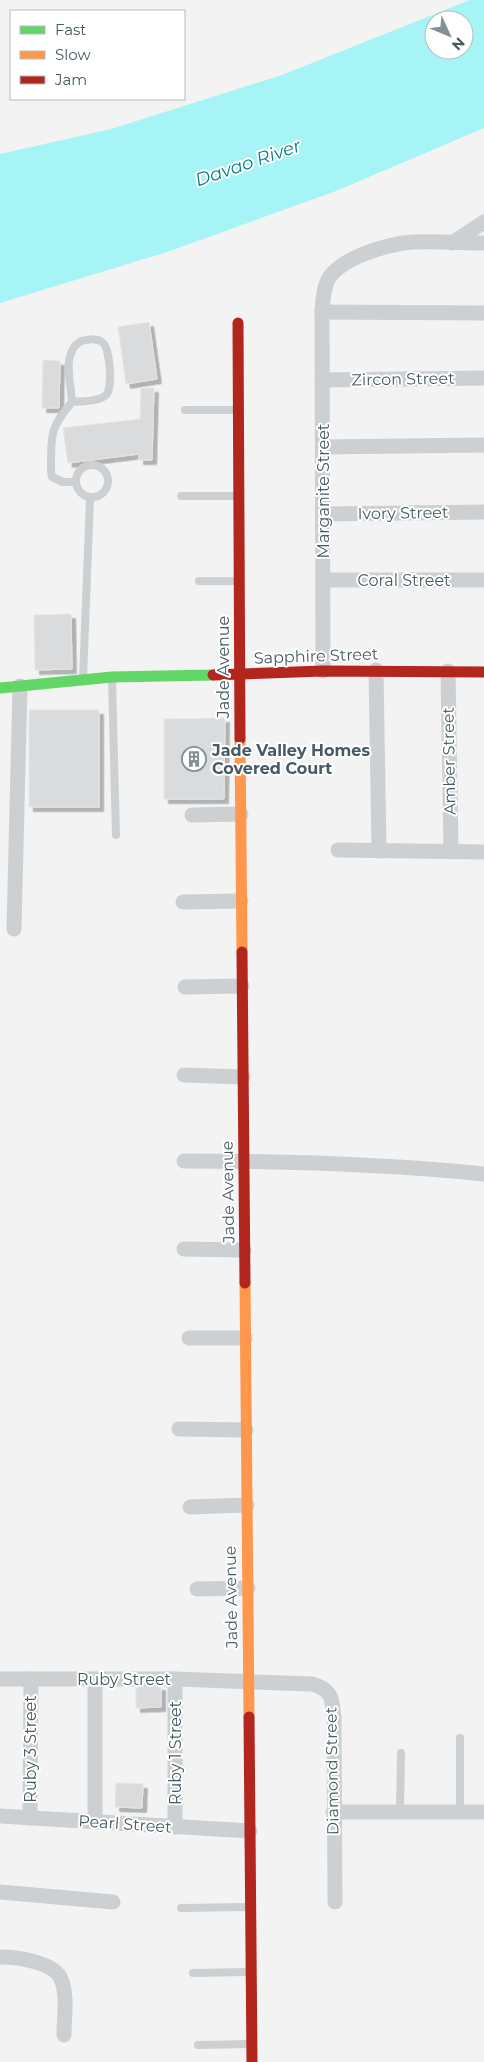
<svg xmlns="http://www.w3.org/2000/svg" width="484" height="2062" font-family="Montserrat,sans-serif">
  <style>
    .water { fill: #a6f4f6; fill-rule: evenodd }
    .building { fill: #dadbdc; stroke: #e4e5e6; filter: url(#shadow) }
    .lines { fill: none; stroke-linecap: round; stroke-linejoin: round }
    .lane { stroke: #ccd0d2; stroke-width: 8 }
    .street { stroke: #ccd0d2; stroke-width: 15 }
    .fast { stroke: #63d668; stroke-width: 11 }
    .slow { stroke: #ff974d; stroke-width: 11 }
    .jam { stroke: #b3261e; stroke-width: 11 }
    .labels { text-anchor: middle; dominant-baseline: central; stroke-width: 4; stroke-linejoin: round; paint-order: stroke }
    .street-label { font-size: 16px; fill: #475a62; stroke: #fff }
    .poi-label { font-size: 16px; font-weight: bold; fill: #475a62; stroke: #fff; text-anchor: start }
    .water-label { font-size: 18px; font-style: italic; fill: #067d80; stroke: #fff }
  </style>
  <defs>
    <filter id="shadow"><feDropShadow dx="4.5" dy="4.5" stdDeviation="0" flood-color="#0004"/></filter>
  </defs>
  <rect width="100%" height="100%" fill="#f3f3f3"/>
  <path class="water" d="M470,0H484V128L336,191L167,252L0,303V154L111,129L282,75ZM434,20H464V50H434Z"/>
  <g class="building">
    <polygon points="149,322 157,379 126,384 118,327"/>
    <polygon points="43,360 60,361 59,408 42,408"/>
    <polygon points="141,388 154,388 152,460 139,460 139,454 68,463 63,428 140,419"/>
    <polygon points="71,614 72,669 35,670 34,615"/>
    <rect x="29" y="710" width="70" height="97"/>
    <polygon points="225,718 224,799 164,799 164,719"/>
    <polygon points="161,1686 161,1707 136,1708 136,1687"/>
    <polygon points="116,1783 143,1784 142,1808 115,1807"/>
  </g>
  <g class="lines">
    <g class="lane">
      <path d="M72,402C71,382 61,353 81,341C88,340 97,337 103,343C110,349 113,389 106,395C99,402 82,401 72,402C49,428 51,438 51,471L52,477L63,482H75"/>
      <polyline points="185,410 236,410"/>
      <circle cx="92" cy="481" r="16"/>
      <polyline points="181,496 237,496"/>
      <polyline points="199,581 237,581"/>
      <polyline points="83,678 90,498"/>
      <polyline points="112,680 116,835"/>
      <polyline points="400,1812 401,1753"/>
      <polyline points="460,1812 460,1738"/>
      <polyline points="181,1908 248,1907"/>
      <polyline points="193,1973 248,1972"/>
      <polyline points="198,2045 251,2044"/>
    </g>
    <g class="street">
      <polyline points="452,243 484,222"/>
      <polyline points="322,312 484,313"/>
      <polyline points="322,380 484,378"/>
      <polyline points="323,447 484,445"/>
      <polyline points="323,514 484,512"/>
      <polyline points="323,580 484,580"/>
      <polyline points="376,670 379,851"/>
      <path d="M323,671L322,312C323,301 323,288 329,278C342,258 381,247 403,243C426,240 461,243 484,243"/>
      <polyline points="448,671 451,852"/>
      <polyline points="192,815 241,814"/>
      <polyline points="338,850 484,852"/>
      <polyline points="183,902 241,901"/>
      <polyline points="14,929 20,686"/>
      <polyline points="185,987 242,986"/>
      <polyline points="184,1075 243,1077"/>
      <path d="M184,1161C284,1161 384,1164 484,1174"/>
      <polyline points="184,1249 244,1250"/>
      <polyline points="189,1338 245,1338"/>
      <polyline points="179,1429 246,1430"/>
      <polyline points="190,1507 247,1505"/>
      <polyline points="197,1589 248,1588"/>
      <path d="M0,1679H175L312,1684C333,1690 332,1699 334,1718L335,1902"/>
      <polyline points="333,1812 484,1812"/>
      <polyline points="0,1816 250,1831"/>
      <polyline points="30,1818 31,1679"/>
      <polyline points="95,1822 95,1679"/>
      <polyline points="175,1827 175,1679"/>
      <polyline points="0,1892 113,1902"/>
      <path d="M0,1957C17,1957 54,1962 61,1979C68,1995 64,2017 64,2035"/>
    </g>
    <polyline class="fast" points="0,688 112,677 213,675"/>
    <g class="slow">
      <polyline points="240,739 242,952"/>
      <polyline points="245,1283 249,1717"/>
    </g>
    <g class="jam">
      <polyline points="238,323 240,739"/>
      <polyline points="213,675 323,671 484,672"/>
      <polyline points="242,952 245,1283"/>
      <polyline points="249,1717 252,2062"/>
    </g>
  </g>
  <defs>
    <symbol id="building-ring" viewBox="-11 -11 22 22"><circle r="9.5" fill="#fff" stroke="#839095" stroke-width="1.5"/><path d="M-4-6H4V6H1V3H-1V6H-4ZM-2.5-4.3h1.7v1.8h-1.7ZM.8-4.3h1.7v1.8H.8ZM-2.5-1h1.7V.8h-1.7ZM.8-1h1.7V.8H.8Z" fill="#839095"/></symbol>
  </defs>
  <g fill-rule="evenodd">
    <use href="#building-ring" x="180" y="745" width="28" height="28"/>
  </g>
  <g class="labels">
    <g class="street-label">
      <text transform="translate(403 379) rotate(-1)">Zircon Street</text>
      <text transform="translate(323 491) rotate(-90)">Marganite Street</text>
      <text transform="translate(403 513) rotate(-1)">Ivory Street</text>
      <text x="404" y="580">Coral Street</text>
      <text transform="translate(316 656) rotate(-2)">Sapphire Street</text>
      <text transform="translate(223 667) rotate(-90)">Jade Avenue</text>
      <text transform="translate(449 761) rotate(-91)">Amber Street</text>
      <text transform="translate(228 1192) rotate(-91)">Jade Avenue</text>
      <text transform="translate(231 1597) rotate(-91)">Jade Avenue</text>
      <text x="124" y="1679">Ruby Street</text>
      <text transform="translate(30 1749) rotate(-90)">Ruby 3 Street</text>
      <text transform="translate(175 1753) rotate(-90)">Ruby 1 Street</text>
      <text transform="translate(332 1771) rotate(-91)">Diamond Street</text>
      <text transform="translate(125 1824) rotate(4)">Pearl Street</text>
    </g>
    <g class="poi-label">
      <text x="212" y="750">Jade Valley Homes<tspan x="212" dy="18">Covered Court</tspan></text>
    </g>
    <g class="water-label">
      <text transform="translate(248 163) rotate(-19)">Davao River</text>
    </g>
  </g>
  <rect x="10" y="10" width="175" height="90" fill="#ffffff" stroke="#b5bdc0"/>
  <rect x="20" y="26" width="25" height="8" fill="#63d668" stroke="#b5bdc0"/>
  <text x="55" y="35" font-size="15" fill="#475a62">Fast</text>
  <rect x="20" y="51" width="25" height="8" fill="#ff974d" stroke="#b5bdc0"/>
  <text x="55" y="60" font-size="15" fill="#475a62">Slow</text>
  <rect x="20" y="76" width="25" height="8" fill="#b3261e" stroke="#b5bdc0"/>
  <text x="55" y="85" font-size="15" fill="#475a62">Jam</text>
  <g transform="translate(449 35) rotate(134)"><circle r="24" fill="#ffffff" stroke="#b5bdc0"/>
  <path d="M0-4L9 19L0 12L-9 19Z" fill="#839095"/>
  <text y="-8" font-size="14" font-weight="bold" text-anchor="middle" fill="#475a62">N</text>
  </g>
</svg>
